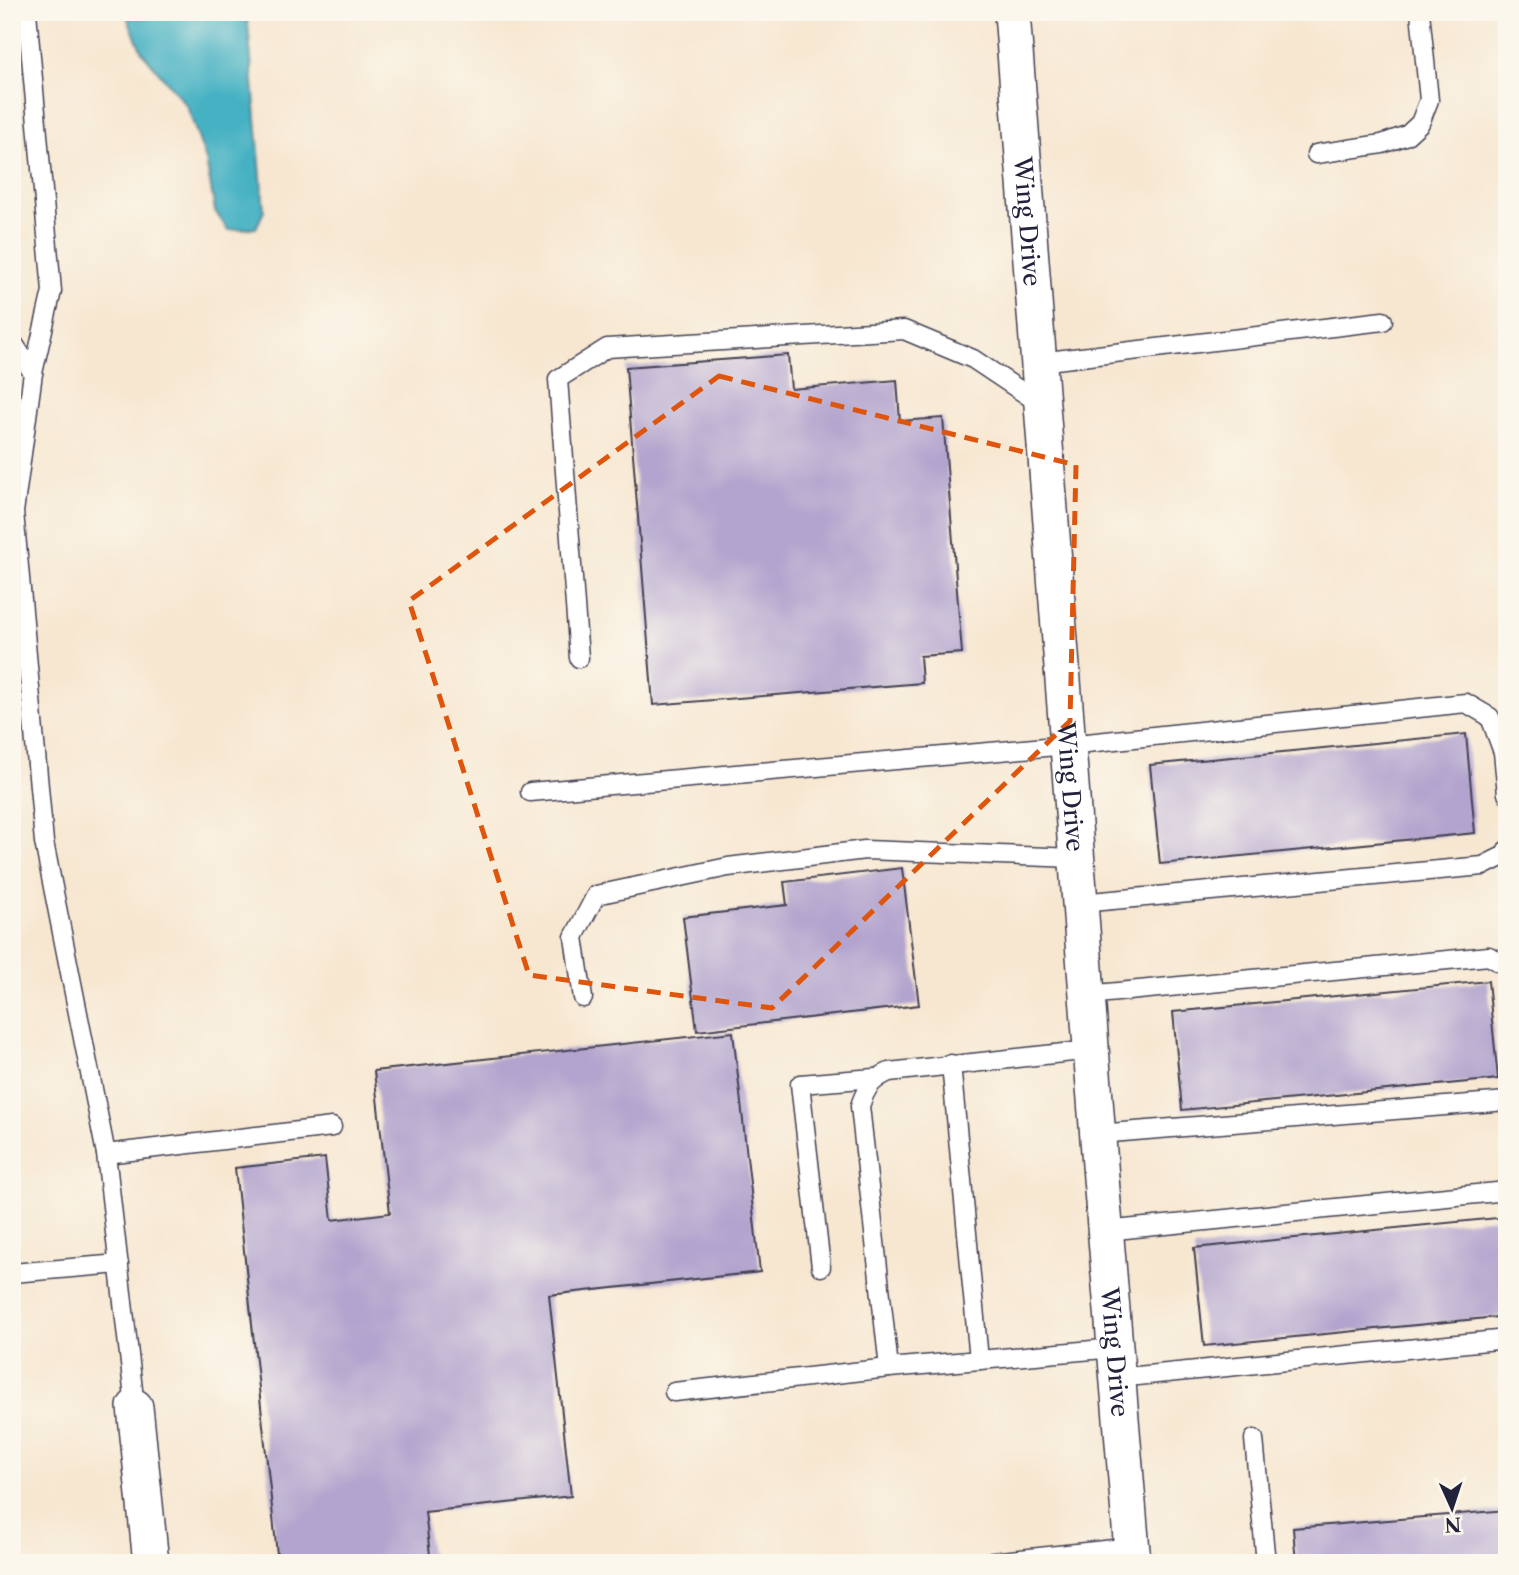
<svg xmlns="http://www.w3.org/2000/svg" width="1519" height="1575" font-family="'Libre Caslon Text',serif">
  <style>
    .water { fill: #45b1c3; stroke: #346a7f; stroke-width: 2 }
    .building { fill: #b2a4ce }
    .lines { fill: none; stroke-linecap: round; stroke-linejoin: round }
    .service-casing { stroke: #424052; stroke-width: 21 }
    .minor-casing { stroke: #424052; stroke-width: 38 }
    .service { stroke: #fff; stroke-width: 18 }
    .minor { stroke: #fff; stroke-width: 35 }
    .marked { fill: none; stroke: #de560e; stroke-width: 5; stroke-dasharray: 14 9; stroke-linejoin: round }
    .labels { text-anchor: middle; dominant-baseline: central; stroke-width: 5; stroke-linejoin: round; paint-order: stroke }
    .street-label { font-size: 24px; fill: #22223b; stroke: #fbf7ec }
  </style>
  <rect width="100%" height="100%" fill="#fbf7ec"/>
  <filter id="ink" filterUnits="userSpaceOnUse"><feTurbulence type="fractalNoise" baseFrequency=".0143" numOctaves="2"/><feDisplacementMap in="SourceGraphic" scale="14" xChannelSelector="R" yChannelSelector="G"/><feConvolveMatrix kernelMatrix="1 2 1 2 8 2 1 2 1" color-interpolation-filters="sRGB"/></filter>
  <filter id="wash" filterUnits="userSpaceOnUse"><feTurbulence type="fractalNoise" baseFrequency=".00686" numOctaves="4" result="noise"/><feDisplacementMap in="SourceGraphic" scale="28" xChannelSelector="R" yChannelSelector="G"/><feGaussianBlur stdDeviation="1.57" result="paint"/><feColorMatrix in="noise" values="0 0 0 0 0 0 0 0 0 0 0 0 0 0 0 0 0 1.4 0 .05"/><feComposite in="paint" operator="in"/></filter>
  <g filter="url(#wash)">
    <rect width="100%" height="100%" fill="#f7e7d1"/>
    <polygon class="water" points="125,12 247,12 264,211 256,228 228,230 215,211 206,160 187,106 142,52"/>
    <g id="blocks">
      <g class="building">
        <polygon points="788,355 791,389 897,380 900,421 943,418 962,653 920,656 922,683 653,705 626,367"/>
        <polygon points="1466,734 1475,833 1160,864 1150,765"/>
        <polygon points="902,868 919,1005 697,1031 683,917 787,905 784,882"/>
        <polygon points="1488,981 1498,1079 1182,1110 1173,1012"/>
        <polygon points="733,1032 760,1272 549,1295 571,1496 425,1512 430,1555 359,1563 278,1563 235,1168 325,1158 332,1220 390,1213 374,1071"/>
        <polygon points="1507,1217 1507,1316 1204,1346 1194,1248"/>
        <polygon points="1507,1510 1507,1563 1296,1563 1293,1528"/>
      </g>
    </g>
  </g>
  <g filter="url(#ink)">
    <use href="#blocks" fill-opacity="0" stroke="#424052" stroke-width="2"/>
    <g class="lines">
      <defs>
        <g id="service">
          <polyline points="27,12 52,291 33,373 14,512 44,842 106,1154 135,1407"/>
          <polyline points="1316,154 1382,144 1407,135 1420,123 1429,100 1420,12"/>
          <polyline points="12,341 33,373"/>
          <polyline points="1039,362 1383,321"/>
          <polyline points="579,658 558,379 607,348 904,330 973,359 1042,405"/>
          <polyline points="530,792 1068,745 1466,703 1490,717 1503,752 1507,794"/>
          <polyline points="1080,903 1483,866 1505,855 1507,850"/>
          <polyline points="1087,995 1489,956 1507,967"/>
          <polyline points="583,998 574,937 596,895 728,867 865,850 1076,858"/>
          <path d="M1091,1050L889,1072C871,1080 866,1088 860,1106L889,1368L1115,1348"/>
          <polyline points="951,1064 979,1360"/>
          <polyline points="1098,1134 1507,1101"/>
          <polyline points="106,1154 332,1127"/>
          <polyline points="1105,1231 1507,1191"/>
          <polyline points="821,1267 800,1084 874,1078"/>
          <polyline points="12,1273 119,1264"/>
          <polyline points="1117,1378 1507,1339"/>
          <polyline points="674,1392 889,1368"/>
          <polyline points="1254,1439 1266,1563"/>
          <polyline points="983,1563 1132,1547"/>
        </g>
        <g id="minor">
          <path id="s1" d="M1012,12L1101,1178L1133,1563"/>
          <polyline points="135,1407 151,1563"/>
        </g>
      </defs>
      <use href="#service" class="service-casing"/>
      <use href="#minor" class="minor-casing"/>
      <use href="#service" class="service"/>
      <use href="#minor" class="minor"/>
    </g>
  </g>
  <path class="marked" d="M719,376L1076,465L1070,721L772,1008L529,975L409,601Z"/>
  <g class="labels">
    <g class="street-label">
      <text stroke="none"><textPath href="#s1" startOffset="210">Wing Drive</textPath></text>
      <text stroke="none"><textPath href="#s1" startOffset="777">Wing Drive</textPath></text>
      <text stroke="none"><textPath href="#s1" startOffset="1344">Wing Drive</textPath></text>
    </g>
  </g>
  <rect width="1519" height="1575" fill="none" stroke="#fbf7ec" stroke-width="42"/>
  <g transform="translate(1452 1508) rotate(177)" stroke="#fbf7ec" stroke-width="5" paint-order="stroke">
  <path d="M0-5L12 26L0 18L-12 26Z" fill="#22223b"/>
  <text y="-10" font-size="19" font-weight="bold" text-anchor="middle" fill="#22223b">N</text>
  </g>
</svg>
